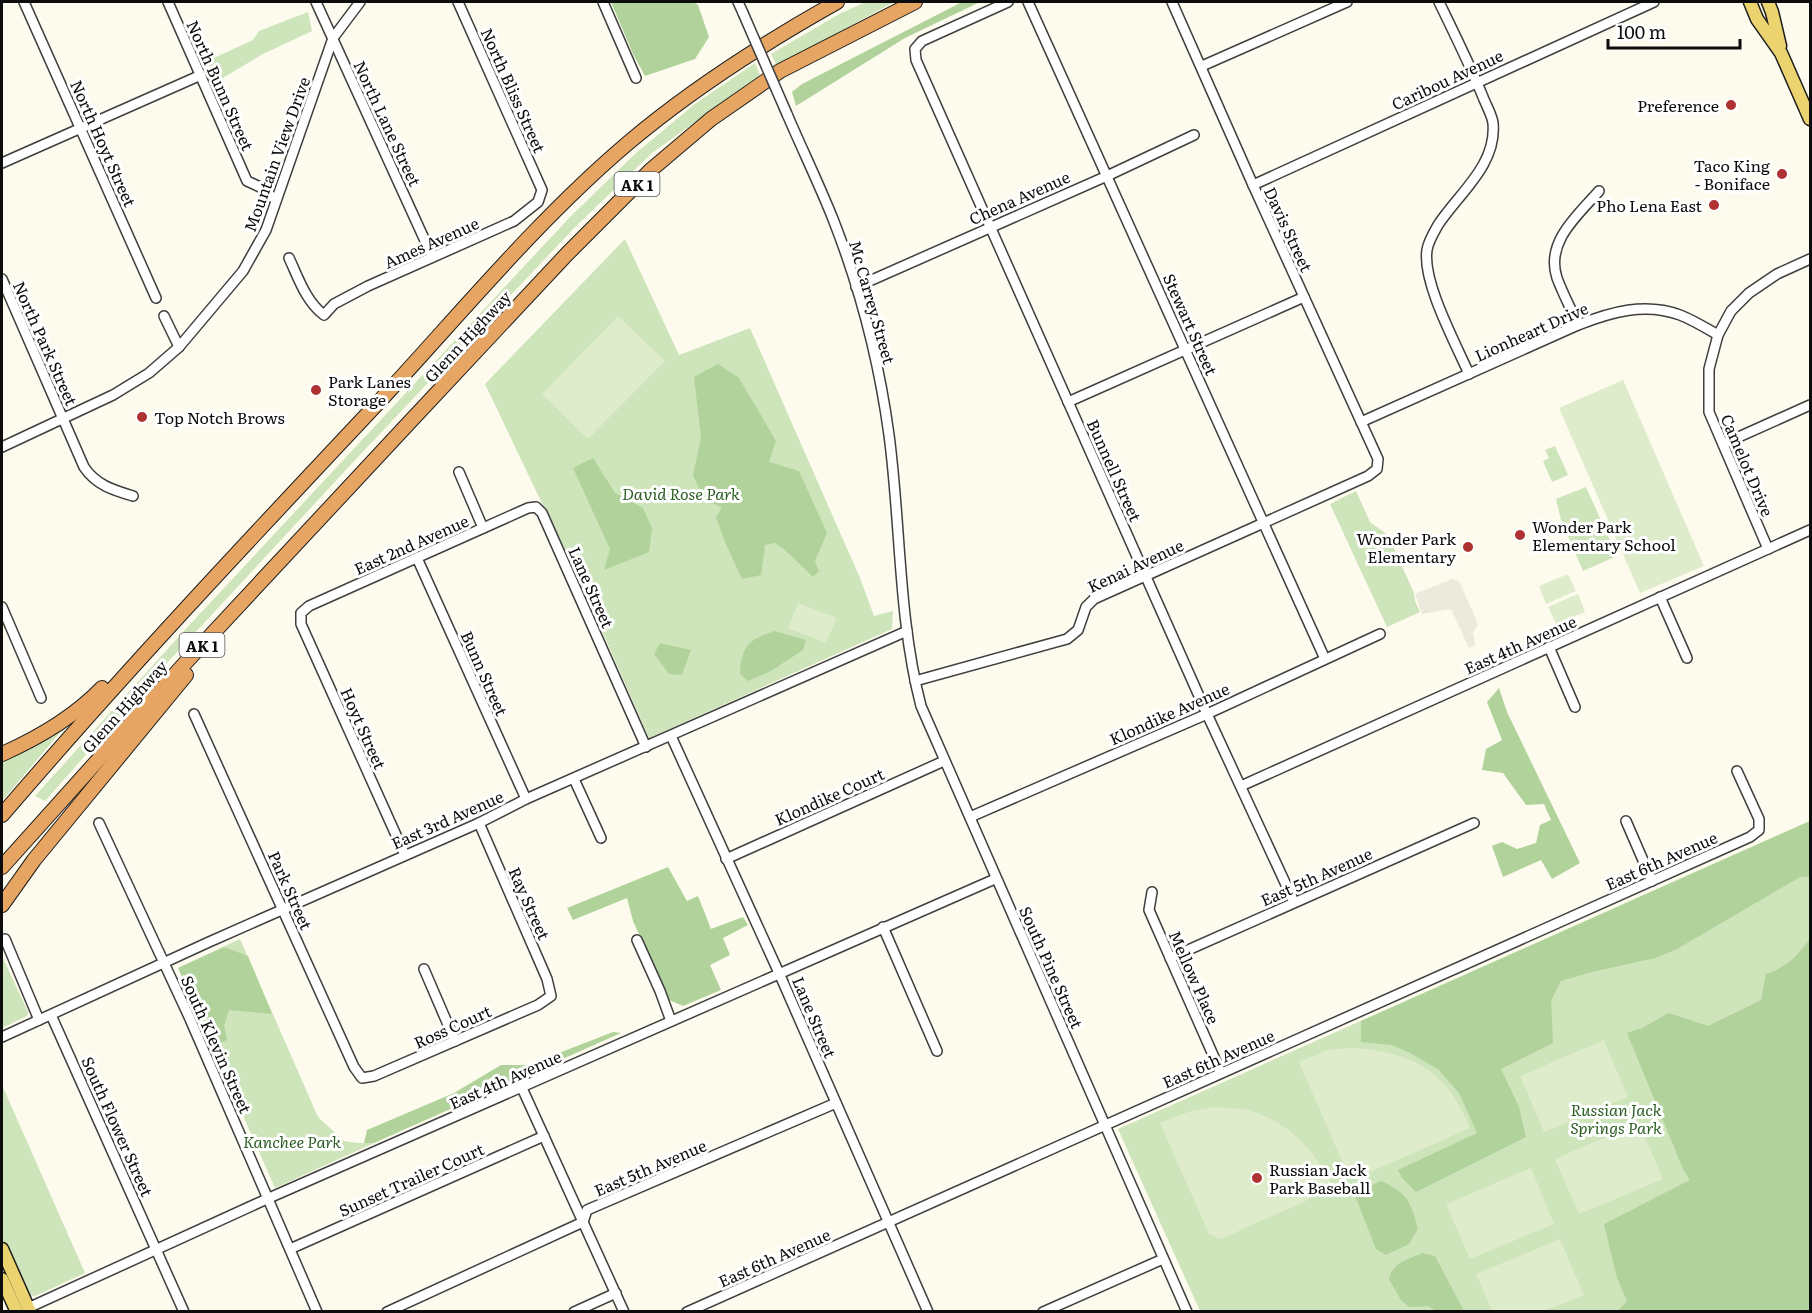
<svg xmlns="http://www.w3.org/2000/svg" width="1812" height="1313" font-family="Literata,serif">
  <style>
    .green { fill: #cee4ba }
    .forest { fill: #b1d39b }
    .pitch { fill: #dfeccb }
    .plaza { fill: #ece9dd }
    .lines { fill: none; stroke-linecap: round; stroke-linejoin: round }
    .minor-casing { stroke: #3f3f3f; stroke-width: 12 }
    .major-casing { stroke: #1d1d1d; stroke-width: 15 }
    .highway-casing { stroke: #1d1d1d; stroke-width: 16 }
    .minor { stroke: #fff; stroke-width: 9 }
    .major { stroke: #ebd36f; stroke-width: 12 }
    .highway { stroke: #e6a562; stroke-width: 14 }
    .minor-bridge-casing { stroke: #3f3f3f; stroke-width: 12; stroke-linecap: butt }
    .minor-bridge { stroke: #fff; stroke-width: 9 }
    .poi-dot { fill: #ae3232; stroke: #fff; stroke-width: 2 }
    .labels { text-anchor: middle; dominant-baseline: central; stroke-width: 6; stroke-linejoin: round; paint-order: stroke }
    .shield { fill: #fff; stroke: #555; stroke-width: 1.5 }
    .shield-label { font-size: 15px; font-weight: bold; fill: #0c0c0c }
    .street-label { font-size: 16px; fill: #0c0c0c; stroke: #fff }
    .poi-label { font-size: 16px; fill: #0c0c0c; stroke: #fff; text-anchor: end }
    .park-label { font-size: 16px; font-style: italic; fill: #2c5d23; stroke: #fff }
  </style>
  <rect width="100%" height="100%" fill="#fdfbed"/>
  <g class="green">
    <polygon points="866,2 894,2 777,66 771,54 841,13"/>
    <polygon points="308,12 312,31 263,54 214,83 205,62 253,40 259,31"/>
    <polygon points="755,63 760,75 652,153 575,227 357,458 166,664 45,801 35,796 182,633 570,217 636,153 695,104"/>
    <polygon points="625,239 679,355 750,328 860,578 874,616 893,611 892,629 649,738 591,606 485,384"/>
    <polygon points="1555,446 1568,475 1552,482 1543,461 1549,458 1545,450"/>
    <polygon points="1586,487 1617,556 1583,571 1561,520 1556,499"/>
    <polygon points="1356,491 1370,522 1388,535 1414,593 1415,601 1420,612 1387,627 1330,504"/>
    <polygon points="63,729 2,801 2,762 28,750 58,730"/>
    <polygon points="1810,821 1810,1311 1200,1311 1118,1129"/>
    <polygon points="240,939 318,1117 344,1141 357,1143 374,1143 275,1188 178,968"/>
    <polygon points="2,956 28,1012 27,1016 2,1028"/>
    <polygon points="2,1085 85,1273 35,1296 28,1295 2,1255"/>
  </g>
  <g class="forest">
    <polygon points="611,2 693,2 698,5 709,37 695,59 645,76 633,54"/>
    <polygon points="962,2 980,2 905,38 796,106 792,92 802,84"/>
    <polygon points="718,364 739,378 776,441 769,462 799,471 827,533 815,561 819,571 813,577 785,550 775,543 765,545 761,575 742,579 725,542 716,517 722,508 703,498 693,475 701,437 694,377"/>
    <polygon points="593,458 615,493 643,508 652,528 649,552 604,570 610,549 573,468"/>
    <path d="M774,631L806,640L803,650L771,671L748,681L740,674C741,646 749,640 774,631Z"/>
    <polygon points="660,643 691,650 682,675 669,674 654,654"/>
    <polygon points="1499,688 1507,712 1580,863 1552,879 1541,860 1503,877 1492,846 1502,842 1517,849 1536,843 1540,825 1551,820 1544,804 1526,805 1503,773 1482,770 1486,749 1502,740 1487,702"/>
    <polygon points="1810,821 1810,877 1800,877 1677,949 1655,958 1592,972 1561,981 1551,1001 1553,1043 1501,1069 1519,1107 1526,1137 1416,1192 1402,1178 1398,1170 1477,1133 1459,1093 1438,1069 1410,1053 1392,1045 1361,1042 1361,1021"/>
    <polygon points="668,867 687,901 698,896 711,929 743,917 748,925 723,938 730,955 710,965 721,990 683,1006 669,1000 633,921 627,898 573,920 567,908"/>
    <path d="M1810,939V1311H1618L1627,1301L1617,1278L1604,1224L1690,1180L1683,1169L1627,1033L1642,1028L1669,1013L1708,1026L1761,1000L1766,974C1787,967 1797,956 1810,939Z"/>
    <polygon points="224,947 248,956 272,1014 229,1010 224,1026 227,1040 220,1043 206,1017 193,1002 178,968"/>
    <polygon points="613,1032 621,1033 374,1143 364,1143 367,1130 454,1093 501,1065 528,1065"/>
    <path d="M1381,1181C1408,1194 1410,1200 1418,1229L1409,1244L1386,1255L1376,1249L1354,1193Z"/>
    <path d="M1422,1253L1435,1256L1464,1311H1436L1428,1306L1409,1307L1401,1300L1389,1279C1393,1262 1408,1260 1422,1253Z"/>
  </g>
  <g class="pitch">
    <polygon points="618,316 665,361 588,439 542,394"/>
    <polygon points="1623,380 1704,566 1640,593 1559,408"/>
    <polygon points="1568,574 1576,591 1546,604 1539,586"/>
    <polygon points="1578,594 1585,612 1556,624 1548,607"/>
    <polygon points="798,603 837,618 826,643 788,628"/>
    <polygon points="1604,1040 1628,1097 1544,1132 1520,1076"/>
    <path d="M1352,1048C1414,1052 1446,1071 1470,1128L1359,1177L1347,1173L1299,1062L1327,1050Z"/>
    <path d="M1213,1107C1223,1108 1232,1108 1242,1109C1285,1117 1315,1150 1334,1188L1221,1239L1209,1234L1160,1123L1188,1112Z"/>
    <polygon points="1639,1123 1663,1179 1579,1214 1555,1159"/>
    <polygon points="1531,1168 1554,1224 1470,1259 1446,1204"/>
    <polygon points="1560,1239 1584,1295 1544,1311 1492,1311 1476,1274"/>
  </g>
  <polygon class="plaza" points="1452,579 1459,581 1478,624 1473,632 1475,645 1469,648 1451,609 1422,614 1415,594"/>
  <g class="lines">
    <defs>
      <g id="minor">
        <polyline points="24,2 156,298"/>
        <polyline points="168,2 247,181 260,187 276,200"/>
        <polyline points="316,2 432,256"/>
        <polyline points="603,2 636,78"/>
        <polyline points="738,2 743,13"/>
        <polyline points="1008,2 922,41 915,49 916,60 1207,714 1294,902"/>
        <polyline points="1028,2 1325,659"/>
        <path d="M1439,2C1454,33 1470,65 1483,97C1486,105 1492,115 1493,123C1497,165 1459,193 1438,225C1434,232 1428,242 1427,250C1422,282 1456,344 1469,374"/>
        <polyline points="1202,66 1347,2"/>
        <path d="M787,114C802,149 819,184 833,219C860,288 879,361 889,435C901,525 898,618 921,706L1187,1312"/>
        <polyline points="2,163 201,75"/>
        <polyline points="1253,185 1654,2"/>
        <path d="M289,258C298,277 306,302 324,315L334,304L368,286L514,221L538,202L542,190L458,2"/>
        <path d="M2,279L84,467C96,485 113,490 133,496"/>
        <polyline points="856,287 1107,176 1194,135"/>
        <polyline points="164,316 179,347"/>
        <path d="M1578,325C1571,309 1563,294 1557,278C1545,242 1578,215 1599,191"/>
        <polyline points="1068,402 1304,297"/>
        <path d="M1361,422L1578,325C1611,312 1645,302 1680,315C1693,320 1706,328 1718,335"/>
        <polyline points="1723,444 1810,405"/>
        <polyline points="2,447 113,395 149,373 179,347 243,271 266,230 333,38 360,2"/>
        <polyline points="459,472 483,528"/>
        <polyline points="1768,549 1709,412 1709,369 1718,335 1731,311 1749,293 1777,274 1810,259"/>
        <polyline points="417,558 526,799"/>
        <polyline points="1660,597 1687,658"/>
        <polyline points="2,607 41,698"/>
        <polyline points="1549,647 1575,707"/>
        <polyline points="915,681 1067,639 1078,630 1086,607 1094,599 1368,476 1377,469 1378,459 1253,185 1172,2"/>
        <polyline points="194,714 354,1067 362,1078 374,1076 538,1005 551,996 547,979 479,823"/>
        <polyline points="671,736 779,973 928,1312"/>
        <polyline points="574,779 601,838"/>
        <polyline points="1241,786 1810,530"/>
        <polyline points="970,817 1207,714 1380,634"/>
        <polyline points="1626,821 1652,881"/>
        <polyline points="99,823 190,1019 317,1312"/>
        <polyline points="405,855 301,624 301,613 309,606 528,508 536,507 542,513 646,747"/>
        <polyline points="726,859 944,761"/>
        <polyline points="1152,892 1149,910 1221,1073"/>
        <polyline points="883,927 937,1051"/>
        <polyline points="5,939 39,1020"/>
        <polyline points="637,940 660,991 671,1021"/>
        <polyline points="1170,958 1474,823"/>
        <polyline points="424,969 455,1041"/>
        <polyline points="51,1015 184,1312"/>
        <polyline points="2,1037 209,942 479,823 526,799 907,631"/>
        <polyline points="522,1088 624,1312"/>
        <polyline points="290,1249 544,1136"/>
        <polyline points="28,1308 269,1198 995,879"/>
        <polyline points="387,1312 583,1222 587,1210 836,1103"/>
        <polyline points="574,1312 616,1293"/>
        <polyline points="687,1312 1750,837 1759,830 1759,819 1737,771"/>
        <polyline points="1043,1312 1163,1259"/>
      </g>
      <g id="major">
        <polyline points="1750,2 1757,19 1781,53 1810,119"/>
        <polyline points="1768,2 1772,12 1780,46"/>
        <polyline points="2,1249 30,1312"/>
        <polyline points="2,1279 17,1312"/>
      </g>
      <g id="highway">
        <path d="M2,754C38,738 74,717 102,688"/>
        <path d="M2,815C122,675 248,541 375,406C458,317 535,222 628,143C693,88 764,43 837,2"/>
        <polyline points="2,867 187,661 406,426 567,254 652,169 711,119 780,71 915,2"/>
        <polyline points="2,905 34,860 186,675"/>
      </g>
    </defs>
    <use href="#minor" class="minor-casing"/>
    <use href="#major" class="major-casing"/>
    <use href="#highway" class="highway-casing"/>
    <use href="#minor" class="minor"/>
    <use href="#major" class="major"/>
    <use href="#highway" class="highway"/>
    <defs>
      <polyline id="minor-bridge" points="743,13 787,114"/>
    </defs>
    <use href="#minor-bridge" class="minor-bridge-casing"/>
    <use href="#minor-bridge" class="minor-bridge"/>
  </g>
  <g class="poi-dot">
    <circle cx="1731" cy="105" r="6"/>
    <circle cx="1782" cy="174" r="6"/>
    <circle cx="1714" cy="205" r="6"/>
    <circle cx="316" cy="390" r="6"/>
    <circle cx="142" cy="417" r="6"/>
    <circle cx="1520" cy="535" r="6"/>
    <circle cx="1468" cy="547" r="6"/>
    <circle cx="1257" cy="1178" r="6"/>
  </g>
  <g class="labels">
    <g class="shield">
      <rect x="614.5" y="172" width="45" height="24" rx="4.5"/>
      <rect x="179.5" y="633" width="45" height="24" rx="4.5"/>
    </g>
    <g class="shield-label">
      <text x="637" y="184">AK 1</text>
      <text x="202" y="645">AK 1</text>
    </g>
    <g class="street-label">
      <text transform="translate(1447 79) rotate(-25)">Caribou Avenue</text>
      <text transform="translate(221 85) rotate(66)">North Bunn Street</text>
      <text transform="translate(514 90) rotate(66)">North Bliss Street</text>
      <text transform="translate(388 123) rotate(65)">North Lane Street</text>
      <text transform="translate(104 143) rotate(66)">North Hoyt Street</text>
      <text transform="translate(276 154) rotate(-70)">Mountain View Drive</text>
      <text transform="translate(1019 197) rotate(-24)">Chena Avenue</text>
      <text transform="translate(1289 229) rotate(65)">Davis Street</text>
      <text transform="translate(431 242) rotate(-24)">Ames Avenue</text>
      <text transform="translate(873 302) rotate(74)">Mc Carrey Street</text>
      <text transform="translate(1191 324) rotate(66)">Stewart Street</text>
      <text transform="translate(1531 331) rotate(-24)">Lionheart Drive</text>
      <text transform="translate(467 336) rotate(-47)">Glenn Highway</text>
      <text transform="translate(46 343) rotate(66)">North Park Street</text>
      <text transform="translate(1748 465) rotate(67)">Camelot Drive</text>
      <text transform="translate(1115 470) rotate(66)">Bunnell Street</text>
      <text transform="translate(411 544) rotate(-24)">East 2nd Avenue</text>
      <text transform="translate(1135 565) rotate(-25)">Kenai Avenue</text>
      <text transform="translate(592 587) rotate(66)">Lane Street</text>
      <text transform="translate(1520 644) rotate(-24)">East 4th Avenue</text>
      <text transform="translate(485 673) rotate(66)">Bunn Street</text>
      <text transform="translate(124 706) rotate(-48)">Glenn Highway</text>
      <text transform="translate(1169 713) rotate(-24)">Klondike Avenue</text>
      <text transform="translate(364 728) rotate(66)">Hoyt Street</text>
      <text transform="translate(829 796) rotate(-24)">Klondike Court</text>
      <text transform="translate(447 819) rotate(-24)">East 3rd Avenue</text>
      <text transform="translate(1661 860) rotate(-24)">East 6th Avenue</text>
      <text transform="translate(1316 876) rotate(-24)">East 5th Avenue</text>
      <text transform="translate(291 890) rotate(66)">Park Street</text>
      <text transform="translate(530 903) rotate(66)">Ray Street</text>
      <text transform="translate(1052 967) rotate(66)">South Pine Street</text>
      <text transform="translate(1195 977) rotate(66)">Mellow Place</text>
      <text transform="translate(815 1017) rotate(67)">Lane Street</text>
      <text transform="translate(452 1026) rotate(-24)">Ross Court</text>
      <text transform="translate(217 1044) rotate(66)">South Klevin Street</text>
      <text transform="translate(1218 1058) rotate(-24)">East 6th Avenue</text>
      <text transform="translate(505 1079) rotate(-24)">East 4th Avenue</text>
      <text transform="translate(118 1126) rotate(66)">South Flower Street</text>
      <text transform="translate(650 1167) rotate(-23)">East 5th Avenue</text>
      <text transform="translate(411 1179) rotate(-24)">Sunset Trailer Court</text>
      <text transform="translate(774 1257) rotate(-24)">East 6th Avenue</text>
    </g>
    <g class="poi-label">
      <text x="1719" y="105">Preference</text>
      <text x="1770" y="165">Taco King<tspan x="1770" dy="18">- Boniface</tspan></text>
      <text x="1702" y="205">Pho Lena East</text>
      <text x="328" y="381" text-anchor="start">Park Lanes<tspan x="328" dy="18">Storage</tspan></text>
      <text x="154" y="417" text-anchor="start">Top Notch Brows</text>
      <text x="1532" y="526" text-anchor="start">Wonder Park<tspan x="1532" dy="18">Elementary School</tspan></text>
      <text x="1456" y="538">Wonder Park<tspan x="1456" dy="18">Elementary</tspan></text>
      <text x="1269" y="1169" text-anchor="start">Russian Jack<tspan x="1269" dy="18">Park Baseball</tspan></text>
    </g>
    <g class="park-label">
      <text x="681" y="493">David Rose Park</text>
      <text x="1616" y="1109">Russian Jack<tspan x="1616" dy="18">Springs Park</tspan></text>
      <text x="292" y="1141">Kanchee Park</text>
    </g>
  </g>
  <rect width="1812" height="1313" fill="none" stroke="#0c0c0c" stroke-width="6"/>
  <path d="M1608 39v9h132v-9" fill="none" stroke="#0c0c0c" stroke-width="3"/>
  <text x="1617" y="39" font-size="18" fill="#0c0c0c" stroke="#ffffff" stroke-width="4.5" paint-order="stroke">100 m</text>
</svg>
